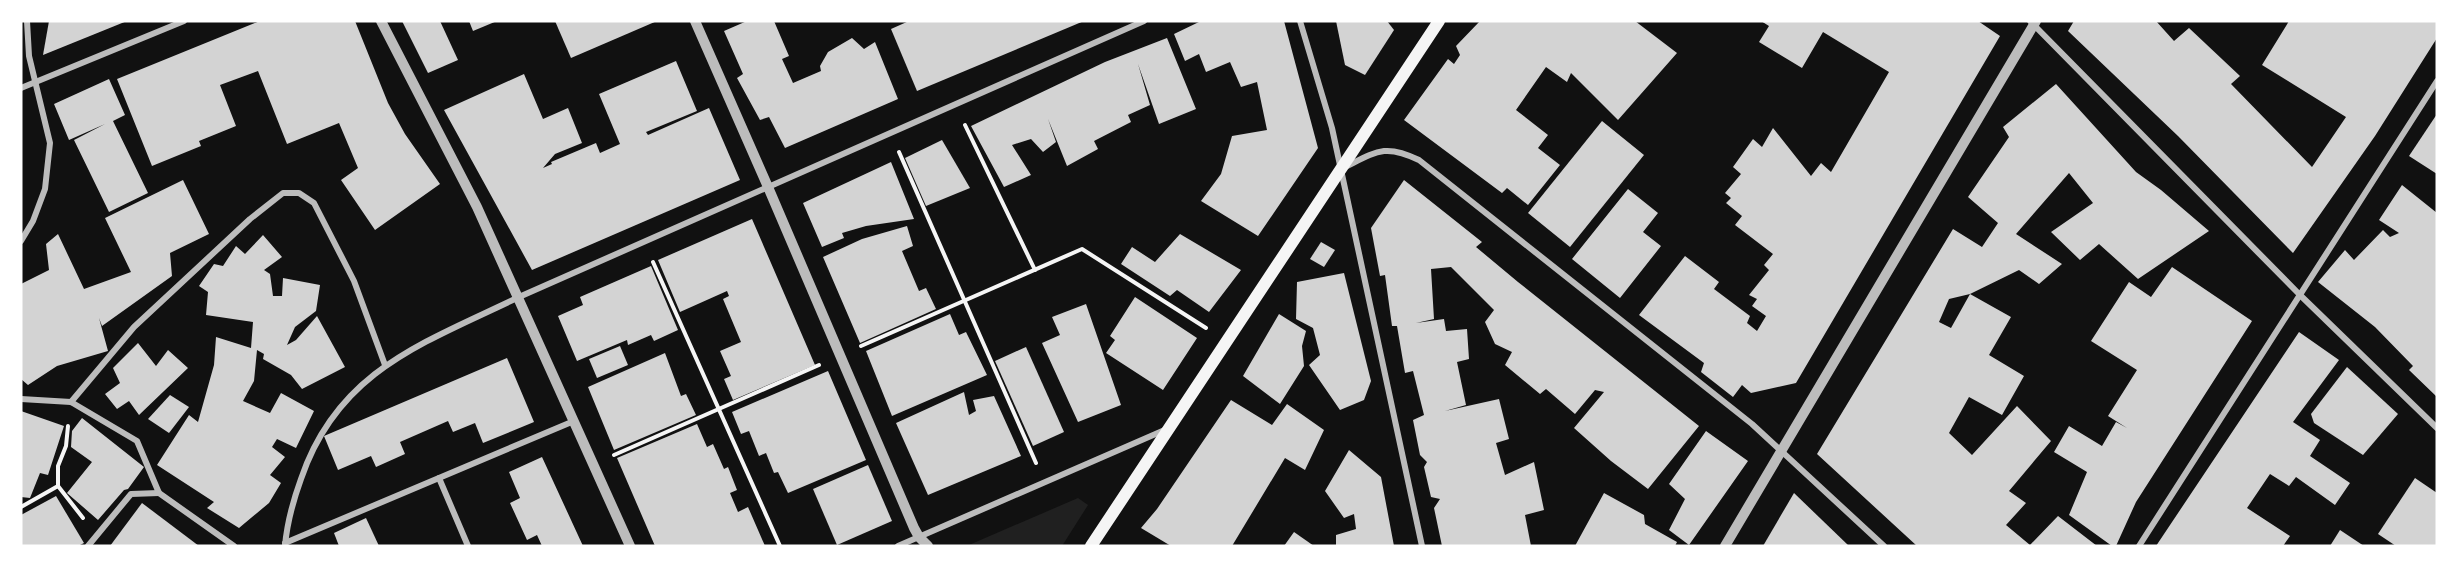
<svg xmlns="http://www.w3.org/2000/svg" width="2458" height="567" font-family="'Fira Sans',sans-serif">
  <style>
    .green { fill: #202020 }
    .building { fill: #d3d3d3 }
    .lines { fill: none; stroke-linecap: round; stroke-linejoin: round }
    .path { stroke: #f5f5f5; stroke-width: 4 }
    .minor { stroke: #bcbcbc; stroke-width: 6 }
    .tertiary { stroke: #bcbcbc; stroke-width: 10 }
    .secondary { stroke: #f5f5f5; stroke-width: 12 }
  </style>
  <rect width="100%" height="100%" fill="#111"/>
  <polygon class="green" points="1078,498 1088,505 1062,546 969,545"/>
  <g class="building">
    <polygon points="49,21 127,21 43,55"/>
    <polygon points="260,21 355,21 388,103 405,134 440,184 375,230 341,180 358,168 339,123 287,144 258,71 220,85 236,126 199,141 201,146 152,166 117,79"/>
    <polygon points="402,21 440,21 458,60 428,73"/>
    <polygon points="469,21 497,21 473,31"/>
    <polygon points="555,21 657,21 571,58"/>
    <polygon points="747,21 774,21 789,56 782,59 793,83 821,71 820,66 828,52 852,38 864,49 875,42 898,99 785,148 769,117 760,120 737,78 743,74 724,31"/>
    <polygon points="909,21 1084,21 917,91 891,29"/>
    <polygon points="1201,21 1284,21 1318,148 1258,236 1201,201 1221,174 1232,136 1267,130 1257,82 1241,87 1230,62 1206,72 1199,54 1185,61 1174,34"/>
    <polygon points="1336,21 1387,21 1394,30 1365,75 1345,65"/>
    <polygon points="1480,21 1635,21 1677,53 1618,120 1571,73 1567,82 1546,67 1516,110 1548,135 1538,148 1560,165 1528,205 1507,188 1502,193 1404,120 1448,59 1454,64 1460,55 1456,46"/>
    <polygon points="1761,21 1978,21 2000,36 1796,383 1751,393 1742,385 1733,397 1701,372 1704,363 1639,315 1685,256 1719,282 1714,289 1750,316 1747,323 1757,331 1766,316 1752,306 1757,299 1749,295 1769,270 1764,265 1773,254 1735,225 1742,216 1726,203 1731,198 1725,193 1741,174 1733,167 1753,139 1762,147 1773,128 1811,176 1821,163 1831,172 1889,72 1823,32 1802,68 1759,42 1769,26"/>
    <polygon points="2074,21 2156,21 2174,41 2189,28 2240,76 2231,84 2312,167 2346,117 2262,65 2289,21 2437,21 2437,38 2375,136 2293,253 2178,136 2068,31"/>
    <polygon points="1167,38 1196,109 1159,124 1138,64 1150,105 1128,115 1131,122 1094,141 1098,149 1067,166 1048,119 1056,142 1043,152 1031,139 1012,145 1031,175 1004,187 971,126 1105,62"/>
    <polygon points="676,61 697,111 646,132 648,135 709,108 740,180 532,270 444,110 524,74 543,119 568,108 582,143 555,154 543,168 552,164 551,162 596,143 600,153 620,144 599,94"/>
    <polygon points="109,79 125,115 113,121 148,193 109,212 74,140 105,124 69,140 54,104"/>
    <polygon points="2056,84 2136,172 2161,190 2209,231 2138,279 2099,244 2080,260 2051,232 2093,203 2069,173 2016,234 2062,264 2039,284 2019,270 1970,294 1949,299 1939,322 1951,328 1970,294 2011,317 1989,355 2024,376 2002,415 1969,397 1949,433 1972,455 2017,406 2051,441 2009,491 2026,503 2006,525 2030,545 2058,516 2097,546 1917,546 1817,454 1953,229 1982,247 1998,223 1968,197 2009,137 2003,127"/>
    <polygon points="2437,114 2437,174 2409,156"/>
    <polygon points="1602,121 1644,155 1570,247 1528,213"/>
    <polygon points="942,140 970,188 926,206 905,158"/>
    <polygon points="891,162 914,219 866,226 842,233 844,238 822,247 803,203"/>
    <polygon points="183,180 209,234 170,253 172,276 102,326 99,318 108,351 57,366 28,385 21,379 21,284 49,270 46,244 58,234 84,289 131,272 105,218"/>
    <polygon points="1404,180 1482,242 1476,247 1518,282 1699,426 1648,489 1611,461 1574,428 1604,392 1595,390 1575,414 1546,389 1540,394 1505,365 1512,352 1495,344 1485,322 1494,310 1451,267 1431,269 1434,319 1416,323 1444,319 1446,331 1467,329 1469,359 1457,362 1466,405 1445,411 1499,399 1509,439 1496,443 1505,475 1534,462 1544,510 1525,515 1531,546 1442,546 1434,508 1440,499 1431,497 1424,467 1427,462 1420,455 1413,420 1424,415 1413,371 1405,373 1397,326 1392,326 1385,275 1380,276 1371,228"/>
    <polygon points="2402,185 2437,213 2437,397 2409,370 2413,366 2375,327 2318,282 2345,250 2354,260 2383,230 2390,237 2399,233 2379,220"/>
    <polygon points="1628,189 1658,213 1643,232 1661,246 1620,298 1572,259"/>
    <polygon points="752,219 815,365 733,400 724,379 731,376 720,351 741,342 723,299 729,296 727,291 680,312 658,260"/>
    <polygon points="907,226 913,246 902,251 919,291 926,288 936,309 860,343 823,257 862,239"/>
    <polygon points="1180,234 1241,270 1209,312 1177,290 1170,296 1121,264 1132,247 1155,262"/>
    <polygon points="263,235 282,257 264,270 270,274 273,296 282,296 283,278 320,285 316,311 295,327 287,345 296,340 317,316 345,367 302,389 291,375 263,359 264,354 257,350 254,381 243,401 270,413 281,393 314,411 296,448 277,439 272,447 285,457 270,475 281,483 269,503 239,528 207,508 214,502 157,465 189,415 198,422 214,365 216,337 251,348 253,322 206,315 208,292 199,286 214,264 223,266 236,246 245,254"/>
    <polygon points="1321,242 1335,250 1324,267 1310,259"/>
    <polygon points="651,266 678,330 654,341 651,335 628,345 627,340 577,361 558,316 583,305 580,297"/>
    <polygon points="2172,267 2252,321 2136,502 2116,546 2112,546 2069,515 2087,472 2054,452 2069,426 2102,446 2116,422 2127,428 2108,416 2137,370 2091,341 2129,282 2151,297"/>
    <polygon points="1344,273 1371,381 1364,400 1340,410 1309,365 1320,355 1313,328 1296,319 1297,282"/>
    <polygon points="1135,297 1197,338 1163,390 1106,353 1115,340 1110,336"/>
    <polygon points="1086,304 1121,405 1078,422 1042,343 1060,335 1052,317"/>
    <polygon points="950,314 959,335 966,332 987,375 892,416 866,351"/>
    <polygon points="1279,314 1306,331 1302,346 1304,366 1280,404 1243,376"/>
    <polygon points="2299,332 2339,360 2293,422 2320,440 2310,456 2350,483 2335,505 2296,477 2289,486 2270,474 2247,508 2290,536 2283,546 2156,546"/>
    <polygon points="138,343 156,366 168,350 188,368 139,415 129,401 117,409 105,394 120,383 113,368"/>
    <polygon points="620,346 628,365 597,378 589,359"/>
    <polygon points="1026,347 1064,432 1033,446 995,361"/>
    <polygon points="665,353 681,396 686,394 696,415 614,450 588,387"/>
    <polygon points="507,358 534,422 483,443 475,423 453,432 448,421 400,442 405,454 376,467 371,456 338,470 324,436"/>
    <polygon points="2347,367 2398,414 2363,455 2314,423 2311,414"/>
    <polygon points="828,371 866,460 788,493 778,472 774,473 766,453 759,456 749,431 741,434 732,412"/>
    <polygon points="964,392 969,415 976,411 973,400 994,396 1021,456 928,495 896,423"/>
    <polygon points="170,395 189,407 169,433 148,419"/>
    <polygon points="1231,400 1272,425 1287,404 1324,430 1305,470 1285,458 1232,546 1171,546 1141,528 1157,509"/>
    <polygon points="21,411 64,426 48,475 40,473 30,498 21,497"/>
    <polygon points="82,418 144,467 128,489 124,490 98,520 67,493 92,462 71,447 72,431"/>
    <polygon points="697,424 707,447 713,444 724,469 728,467 737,490 730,493 738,512 748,507 765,546 655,546 617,458"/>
    <polygon points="1706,431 1748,461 1689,545 1669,530 1685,499 1669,484"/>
    <polygon points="1349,450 1381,477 1394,546 1336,546 1336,535 1356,529 1354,514 1344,518 1325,491"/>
    <polygon points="542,457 583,546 542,546 537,535 527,540 510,503 520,498 509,472"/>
    <polygon points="868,465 892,521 837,545 813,489"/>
    <polygon points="2415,478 2437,493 2437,546 2396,546 2378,534"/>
    <polygon points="1604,493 1644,515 1645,524 1677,542 1675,546 1575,546"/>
    <polygon points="1794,493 1849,546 1763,546"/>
    <polygon points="56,496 84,543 78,546 21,546 21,515"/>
    <polygon points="142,503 199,546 110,546"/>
    <polygon points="366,518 379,546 339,546 334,533"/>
    <polygon points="2340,530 2364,546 2330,546"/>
    <polygon points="1294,532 1314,546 1284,546"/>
  </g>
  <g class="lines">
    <g class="path">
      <polyline points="965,125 1035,270"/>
      <polyline points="899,152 1036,463"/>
      <polyline points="653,262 780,546"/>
      <polyline points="861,346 1082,249 1206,328"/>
      <polyline points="614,455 819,365"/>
      <polyline points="58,486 83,518"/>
      <polyline points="21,507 58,486 58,466 66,446 68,426"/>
    </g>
    <g class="minor">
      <polyline points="1300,21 1332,128 1422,546"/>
      <polyline points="2030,21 2300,295 2437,428"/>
      <polyline points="21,88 184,21"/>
      <path d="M1347,166C1377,151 1386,144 1419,160L1752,424L1884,546"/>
      <polyline points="21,241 33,221 45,189 50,143 29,56 27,21"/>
      <polyline points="21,399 71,402 137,441 159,493 234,546"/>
      <polyline points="71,402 134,327 250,219 283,193 299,193 314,203 354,281 385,365"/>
      <polyline points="439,478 468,546"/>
      <polyline points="285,543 574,421"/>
      <polyline points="88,546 131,494 159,493"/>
      <path d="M285,546C287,523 293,501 301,479C338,370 424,343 519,297L1144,21"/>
      <polyline points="898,546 1167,429"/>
      <polyline points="2139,546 2437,81"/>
    </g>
    <g class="tertiary">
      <polyline points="381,21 477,207 630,546"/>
      <polyline points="695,21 768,187 914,528 919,537 928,546"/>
      <polyline points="1725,546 2036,21"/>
    </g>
    <polyline class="secondary" points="1091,546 1439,21"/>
  </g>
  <rect width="2458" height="567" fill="none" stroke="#ffffff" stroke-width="45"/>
</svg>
